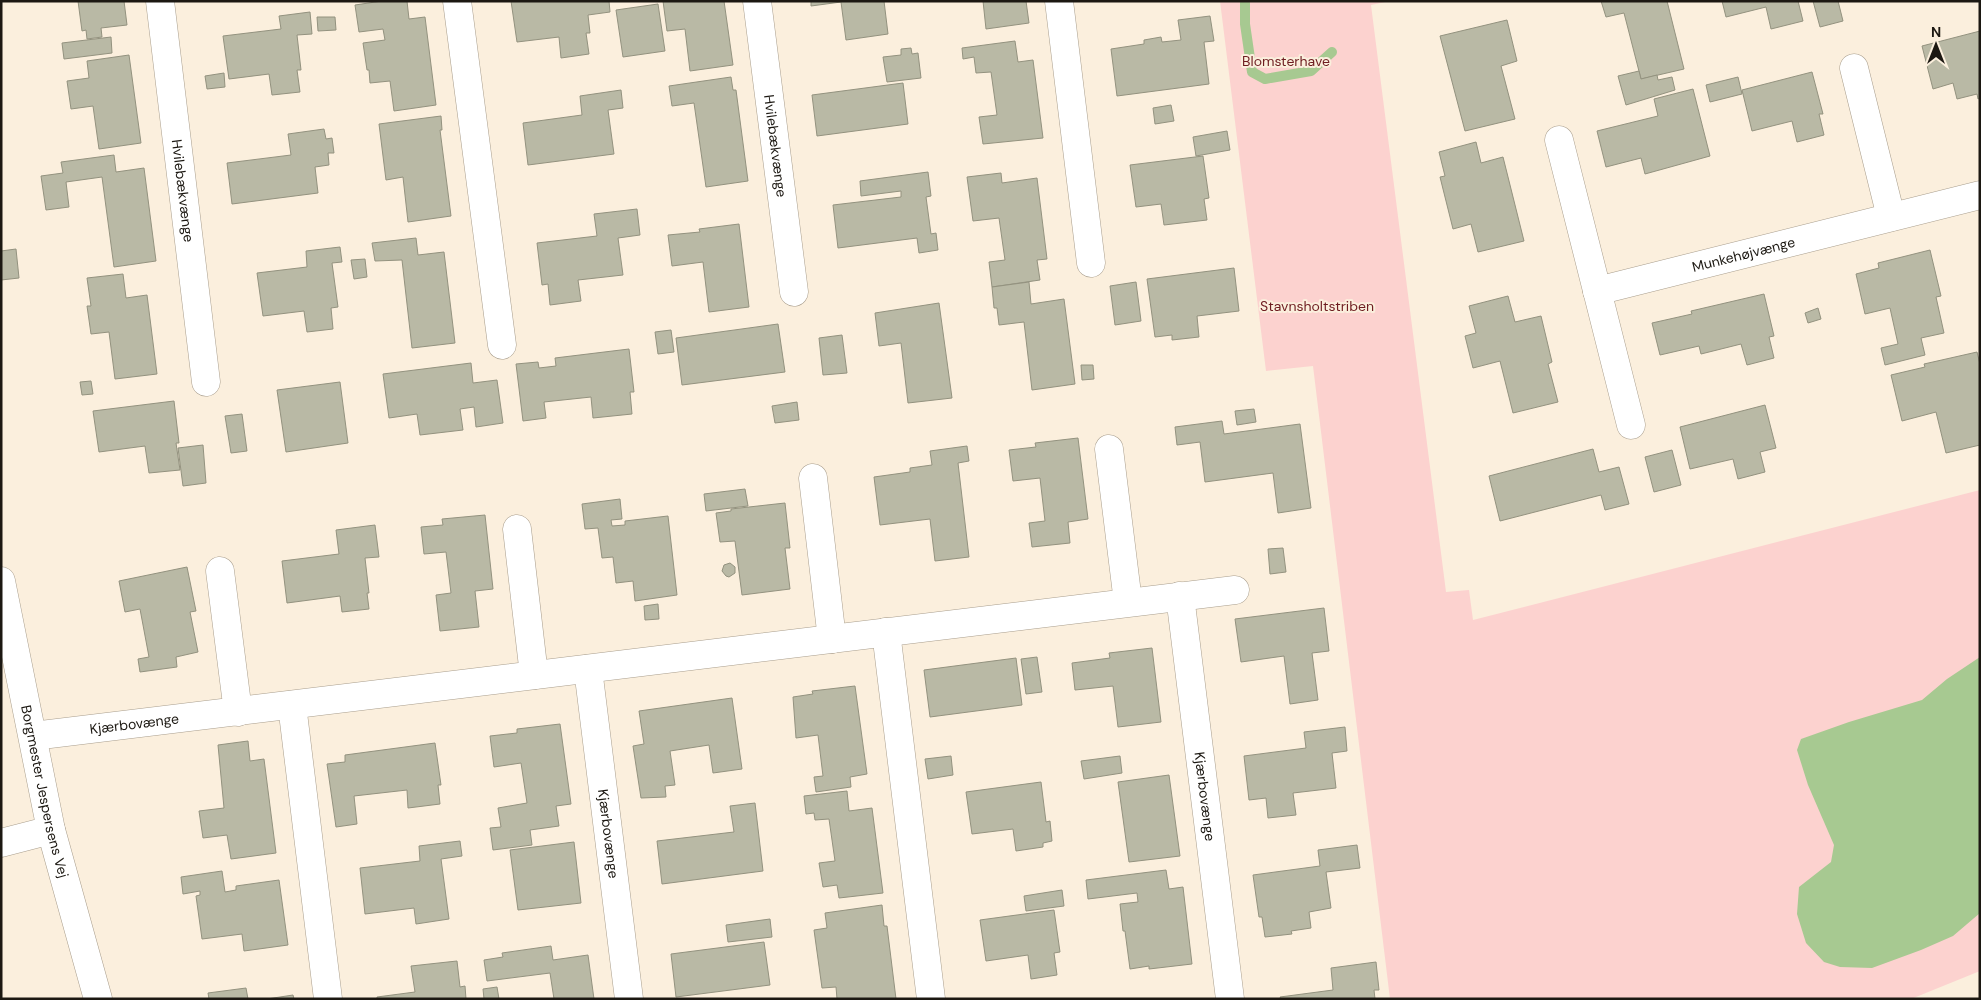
<svg xmlns="http://www.w3.org/2000/svg" width="1981" height="1000" font-family="'DM Sans',sans-serif">
  <style>
    .green { fill: #fcd2cf }
    .water { fill: #a7c991 }
    .lines { fill: none; stroke-linecap: round; stroke-linejoin: round }
    .stream { stroke: #a7c991; stroke-width: 10 }
    .building { fill: #b9b9a5; stroke: #93927f }
    .minor-casing { stroke: #a99e8d; stroke-width: 29 }
    .minor { stroke: #fff; stroke-width: 28 }
    .labels { text-anchor: middle; dominant-baseline: central; stroke-width: 4; stroke-linejoin: round; paint-order: stroke }
    .park-label { font-size: 14px; fill: #6e1c20; stroke: #fbefdd }
    .street-label { font-size: 14px; fill: #1c1812; stroke: #fbefdd }
  </style>
  <rect width="100%" height="100%" fill="#fbefdd"/>
  <polygon class="green" points="1220,1 1390,1 1371,5 1446,592 1469,590 1473,620 1980,490 1980,971 1911,999 1390,999 1313,366 1266,371"/>
  <polygon class="water" points="1980,657 1980,913 1953,936 1921,950 1872,968 1840,967 1824,962 1806,943 1797,914 1799,887 1831,862 1834,845 1808,785 1797,750 1801,739 1849,722 1922,700 1947,679"/>
  <g class="lines">
    <polyline class="stream" points="1245,3 1245,24 1252,72 1265,79 1311,71 1332,52"/>
  </g>
  <g class="building">
    <polygon points="78,1 124,1 127,25 101,28 102,37 87,39 86,30 82,31"/>
    <polygon points="382,1 407,1 409,19 425,17 436,105 394,111 390,81 370,83 369,70 367,70 363,43 385,40 383,29 359,32 355,5"/>
    <polygon points="511,1 609,1 610,12 588,15 590,33 586,33 589,54 561,58 559,37 517,42"/>
    <polygon points="663,1 724,1 733,65 690,71 685,29 667,31"/>
    <polygon points="811,1 884,1 888,34 846,40 841,2 811,6"/>
    <polygon points="983,1 1026,1 1029,23 986,29"/>
    <polygon points="1601,1 1667,1 1684,69 1641,79 1624,13 1606,17"/>
    <polygon points="1722,1 1798,1 1803,21 1771,29 1766,7 1726,17"/>
    <polygon points="1813,1 1838,1 1843,21 1820,27"/>
    <polygon points="658,4 665,51 623,57 616,10"/>
    <polygon points="310,12 312,34 297,35 301,70 297,70 300,92 272,95 269,74 229,79 223,36 281,29 279,16"/>
    <polygon points="1210,16 1214,41 1204,42 1209,84 1117,96 1111,49 1144,44 1144,40 1161,37 1162,42 1181,40 1178,20"/>
    <polygon points="317,17 335,17 336,30 318,31"/>
    <polygon points="1507,20 1517,61 1501,66 1515,119 1465,131 1440,36"/>
    <polygon points="1980,31 1980,98 1978,99 1977,94 1957,99 1953,83 1933,89 1922,46"/>
    <polygon points="111,37 112,53 64,59 62,43"/>
    <polygon points="1015,41 1018,62 1033,60 1043,138 983,144 979,117 997,115 991,72 976,73 974,57 963,59 962,48"/>
    <polygon points="911,48 912,54 918,53 921,78 887,82 883,57 901,55 901,49"/>
    <polygon points="129,55 141,143 99,149 93,106 71,109 67,81 89,78 87,61"/>
    <polygon points="1639,71 1641,79 1657,75 1658,80 1672,77 1675,90 1626,105 1618,76"/>
    <polygon points="1812,72 1823,114 1819,114 1824,135 1797,142 1792,121 1752,131 1742,90"/>
    <polygon points="224,73 225,87 207,89 205,76"/>
    <polygon points="731,77 733,90 736,90 748,181 706,187 694,103 672,106 669,86"/>
    <polygon points="1738,77 1742,94 1710,102 1706,85"/>
    <polygon points="903,83 908,124 817,136 812,95"/>
    <polygon points="1693,89 1710,156 1645,174 1641,158 1606,167 1597,131 1658,116 1654,99"/>
    <polygon points="621,90 623,108 608,110 614,154 528,165 523,123 582,115 580,96"/>
    <polygon points="1171,105 1174,121 1155,124 1153,108"/>
    <polygon points="441,116 442,130 440,130 451,216 408,222 403,177 386,180 379,124"/>
    <polygon points="324,129 326,139 332,138 334,153 328,153 329,165 315,167 318,193 232,204 227,163 291,155 288,134"/>
    <polygon points="1227,131 1230,150 1196,156 1193,137"/>
    <polygon points="1476,142 1481,163 1503,157 1524,241 1478,252 1471,224 1453,229 1440,177 1445,176 1439,152"/>
    <polygon points="114,155 116,172 144,168 156,261 114,267 102,177 66,182 69,207 46,210 41,176 63,173 61,162"/>
    <polygon points="1203,156 1209,198 1204,199 1207,220 1164,225 1161,204 1136,207 1130,165"/>
    <polygon points="928,172 931,196 926,197 931,234 936,233 938,250 919,253 917,238 838,248 833,205 901,197 901,191 861,196 860,181"/>
    <polygon points="1001,173 1002,183 1037,178 1047,259 1037,260 1040,280 992,287 989,262 1005,260 999,218 973,221 967,177"/>
    <polygon points="637,209 640,235 618,238 623,275 578,280 581,301 550,305 548,284 542,285 537,243 597,236 594,214"/>
    <polygon points="739,224 749,307 709,312 703,262 672,266 668,235 700,232 699,229"/>
    <polygon points="416,238 418,255 444,252 455,343 412,348 402,260 375,261 372,243"/>
    <polygon points="340,247 342,262 332,263 338,307 331,308 333,329 307,332 304,311 263,316 257,273 307,267 306,251"/>
    <polygon points="16,249 19,278 1,280 1,251"/>
    <polygon points="1930,250 1941,296 1936,297 1944,333 1921,338 1925,355 1885,365 1881,348 1898,344 1890,308 1865,314 1856,274 1879,268 1878,263"/>
    <polygon points="365,259 367,277 354,279 351,260"/>
    <polygon points="1234,268 1239,311 1197,316 1199,337 1172,340 1172,335 1155,337 1147,279"/>
    <polygon points="123,274 126,298 147,295 157,374 115,379 109,332 91,334 87,306 91,306 87,278"/>
    <polygon points="1029,282 1031,304 1064,299 1075,384 1032,390 1024,322 999,325 997,308 994,308 992,287"/>
    <polygon points="1136,282 1141,321 1115,325 1110,286"/>
    <polygon points="1764,294 1774,336 1769,337 1774,358 1747,365 1741,344 1701,354 1699,346 1660,355 1652,323 1692,314 1691,311"/>
    <polygon points="1508,296 1515,322 1541,316 1552,362 1548,364 1558,402 1513,413 1500,361 1473,368 1465,336 1476,333 1469,306"/>
    <polygon points="939,303 952,398 908,403 901,343 879,346 875,313"/>
    <polygon points="1818,308 1821,319 1808,323 1805,313"/>
    <polygon points="778,324 785,372 682,385 676,338"/>
    <polygon points="671,330 674,352 658,354 655,332"/>
    <polygon points="842,335 847,373 823,375 819,338"/>
    <polygon points="629,349 634,392 630,392 632,414 593,418 591,397 544,402 546,418 523,421 516,364 538,362 539,368 556,366 555,358"/>
    <polygon points="1977,352 1980,364 1980,445 1946,453 1936,412 1902,421 1891,375 1925,367 1924,364"/>
    <polygon points="471,363 473,383 497,380 503,423 476,427 474,407 460,409 463,430 420,435 417,414 389,418 383,374"/>
    <polygon points="1081,365 1093,365 1094,379 1082,380"/>
    <polygon points="91,381 93,394 82,395 80,382"/>
    <polygon points="340,382 348,443 286,452 277,390"/>
    <polygon points="174,401 179,443 176,443 180,470 149,473 145,446 99,452 93,411"/>
    <polygon points="797,402 799,420 775,423 772,406"/>
    <polygon points="1765,405 1776,448 1760,452 1765,472 1738,479 1733,459 1690,469 1680,427"/>
    <polygon points="1254,409 1256,422 1237,425 1235,411"/>
    <polygon points="242,414 247,451 231,453 225,416"/>
    <polygon points="1222,421 1224,434 1300,424 1311,508 1278,513 1273,473 1205,482 1200,442 1177,445 1175,427"/>
    <polygon points="1078,438 1088,519 1068,522 1070,543 1032,547 1029,523 1045,521 1040,478 1013,481 1009,450 1036,447 1035,443"/>
    <polygon points="203,445 206,483 183,486 178,448"/>
    <polygon points="967,446 969,461 958,463 969,557 935,561 930,519 880,525 874,477 910,472 910,468 932,465 930,451"/>
    <polygon points="1593,449 1599,472 1619,467 1629,504 1605,510 1601,495 1500,521 1489,476"/>
    <polygon points="1672,450 1681,485 1654,492 1645,457"/>
    <polygon points="745,489 748,506 706,511 704,494"/>
    <polygon points="620,499 622,519 611,520 612,526 625,525 625,521 668,516 677,595 635,601 633,581 616,583 613,557 602,558 598,528 585,529 582,504"/>
    <polygon points="785,503 790,548 785,548 790,589 742,595 735,541 720,542 716,513 731,511 731,509"/>
    <polygon points="485,515 493,589 475,591 479,627 440,631 436,595 451,593 446,552 424,554 421,527 443,525 442,519"/>
    <polygon points="375,525 379,557 365,558 369,593 367,593 369,609 342,612 340,596 287,603 282,561 339,554 336,530"/>
    <polygon points="1283,548 1286,572 1270,574 1268,549"/>
    <polygon points="730,563 735,567 735,573 729,577 726,576 722,571 724,565"/>
    <polygon points="187,567 196,611 190,612 198,652 176,657 177,667 140,672 138,659 149,657 140,609 125,612 119,581"/>
    <polygon points="658,604 659,619 645,620 644,606"/>
    <polygon points="1324,608 1329,651 1312,653 1318,700 1290,704 1284,656 1241,662 1235,619"/>
    <polygon points="1152,648 1161,722 1118,727 1113,686 1075,690 1072,663 1110,658 1109,653"/>
    <polygon points="1037,657 1042,692 1026,694 1021,659"/>
    <polygon points="1016,658 1022,705 930,717 924,670"/>
    <polygon points="855,686 867,774 850,777 851,787 816,792 814,777 823,776 818,735 796,738 793,697 813,694 812,691"/>
    <polygon points="732,698 742,769 713,773 709,745 670,751 675,785 665,786 666,797 641,798 633,746 644,744 639,711"/>
    <polygon points="560,724 571,804 556,806 559,826 530,830 532,845 493,850 490,828 501,827 498,808 527,803 521,763 494,767 490,736 517,733 517,729"/>
    <polygon points="1345,727 1347,751 1332,753 1336,788 1293,793 1296,815 1268,818 1266,798 1249,800 1244,756 1306,748 1304,732"/>
    <polygon points="248,741 250,761 264,759 276,853 231,859 227,835 203,838 199,811 224,808 218,745"/>
    <polygon points="435,743 441,785 438,785 440,804 408,808 407,790 354,796 357,824 336,827 327,764 345,762 345,755"/>
    <polygon points="951,756 953,775 928,779 925,759"/>
    <polygon points="1120,756 1122,773 1084,779 1081,761"/>
    <polygon points="1169,775 1180,856 1129,862 1118,782"/>
    <polygon points="1041,782 1046,822 1050,821 1052,841 1043,843 1043,847 1016,851 1013,829 972,834 966,792"/>
    <polygon points="847,791 849,811 872,808 883,893 839,898 837,885 823,887 819,863 835,861 829,819 815,820 814,813 806,814 804,796"/>
    <polygon points="755,803 763,871 662,884 657,841 734,832 730,806"/>
    <polygon points="460,841 462,856 441,859 449,919 416,924 414,908 365,914 360,868 420,861 419,846"/>
    <polygon points="574,842 581,903 518,910 510,850"/>
    <polygon points="1357,845 1360,868 1326,872 1331,908 1309,912 1311,928 1291,931 1292,934 1265,937 1262,917 1259,917 1253,875 1320,866 1318,850"/>
    <polygon points="1166,870 1169,889 1183,887 1192,964 1149,969 1149,966 1130,969 1125,931 1123,931 1120,904 1138,902 1137,893 1088,899 1086,880"/>
    <polygon points="222,871 225,892 236,890 236,886 279,880 288,945 244,951 242,934 202,939 196,896 200,895 200,891 183,894 181,877"/>
    <polygon points="1062,890 1064,906 1026,911 1024,896"/>
    <polygon points="882,905 884,926 887,926 896,999 837,999 836,987 822,988 814,930 827,928 825,913"/>
    <polygon points="1054,910 1060,952 1054,953 1057,975 1031,979 1028,955 986,961 980,920"/>
    <polygon points="770,919 772,937 728,942 726,925"/>
    <polygon points="764,942 770,985 676,997 671,954"/>
    <polygon points="551,946 553,960 588,955 594,999 554,999 550,973 487,981 484,960 503,957 502,953"/>
    <polygon points="457,961 460,987 465,986 466,999 377,999 377,997 415,992 411,966"/>
    <polygon points="1376,962 1379,990 1374,990 1375,999 1281,999 1280,997 1333,990 1331,968"/>
    <polygon points="497,987 499,999 484,999 483,989"/>
    <polygon points="246,988 248,999 209,999 208,993"/>
    <polygon points="293,995 294,999 267,999"/>
  </g>
  <g class="lines">
    <defs>
      <g id="minor">
        <path id="s1" d="M160,1L206,382"/>
        <polyline points="457,1 502,345"/>
        <path id="s2" d="M757,1L794,292"/>
        <polyline points="1059,1 1091,263"/>
        <polyline points="1854,68 1891,217"/>
        <polyline points="1559,140 1631,425"/>
        <path id="s3" d="M1597,291L1980,195"/>
        <polyline points="1109,449 1128,602"/>
        <polyline points="813,478 832,639"/>
        <polyline points="517,529 534,675"/>
        <polyline points="220,571 238,712"/>
        <path id="s4" d="M1,581L51,830L98,999"/>
        <path id="s5" d="M1180,596L1230,999"/>
        <polyline points="886,632 931,999"/>
        <path id="s6" d="M588,669L629,999"/>
        <polyline points="292,705 328,999"/>
        <path id="s7" d="M33,736L1235,590"/>
        <polyline points="1,843 51,830"/>
      </g>
    </defs>
    <use href="#minor" class="minor-casing"/>
    <use href="#minor" class="minor"/>
  </g>
  <g class="labels">
    <g class="park-label">
      <text x="1286" y="61">Blomsterhave</text>
      <text x="1317" y="306">Stavnsholtstriben</text>
    </g>
    <g class="street-label">
      <text stroke="none"><textPath href="#s2" startOffset="146">Hvilebækvænge</textPath></text>
      <text stroke="none"><textPath href="#s1" startOffset="191">Hvilebækvænge</textPath></text>
      <text stroke="none"><textPath href="#s3" startOffset="151">Munkehøjvænge</textPath></text>
      <text stroke="none"><textPath href="#s7" startOffset="102">Kjærbovænge</textPath></text>
      <text stroke="none"><textPath href="#s4" startOffset="215">Borgmester Jespersens Vej</textPath></text>
      <text stroke="none"><textPath href="#s5" startOffset="202">Kjærbovænge</textPath></text>
      <text stroke="none"><textPath href="#s6" startOffset="166">Kjærbovænge</textPath></text>
    </g>
  </g>
  <rect width="1981" height="1000" fill="none" stroke="#1c1812" stroke-width="5"/>
  <g transform="translate(1936 45)" stroke="#fbefdd" stroke-width="4" paint-order="stroke">
  <path d="M0-4L9 19L0 12L-9 19Z" fill="#1c1812"/>
  <text y="-8" font-size="14" font-weight="bold" text-anchor="middle" fill="#1c1812">N</text>
  </g>
</svg>
